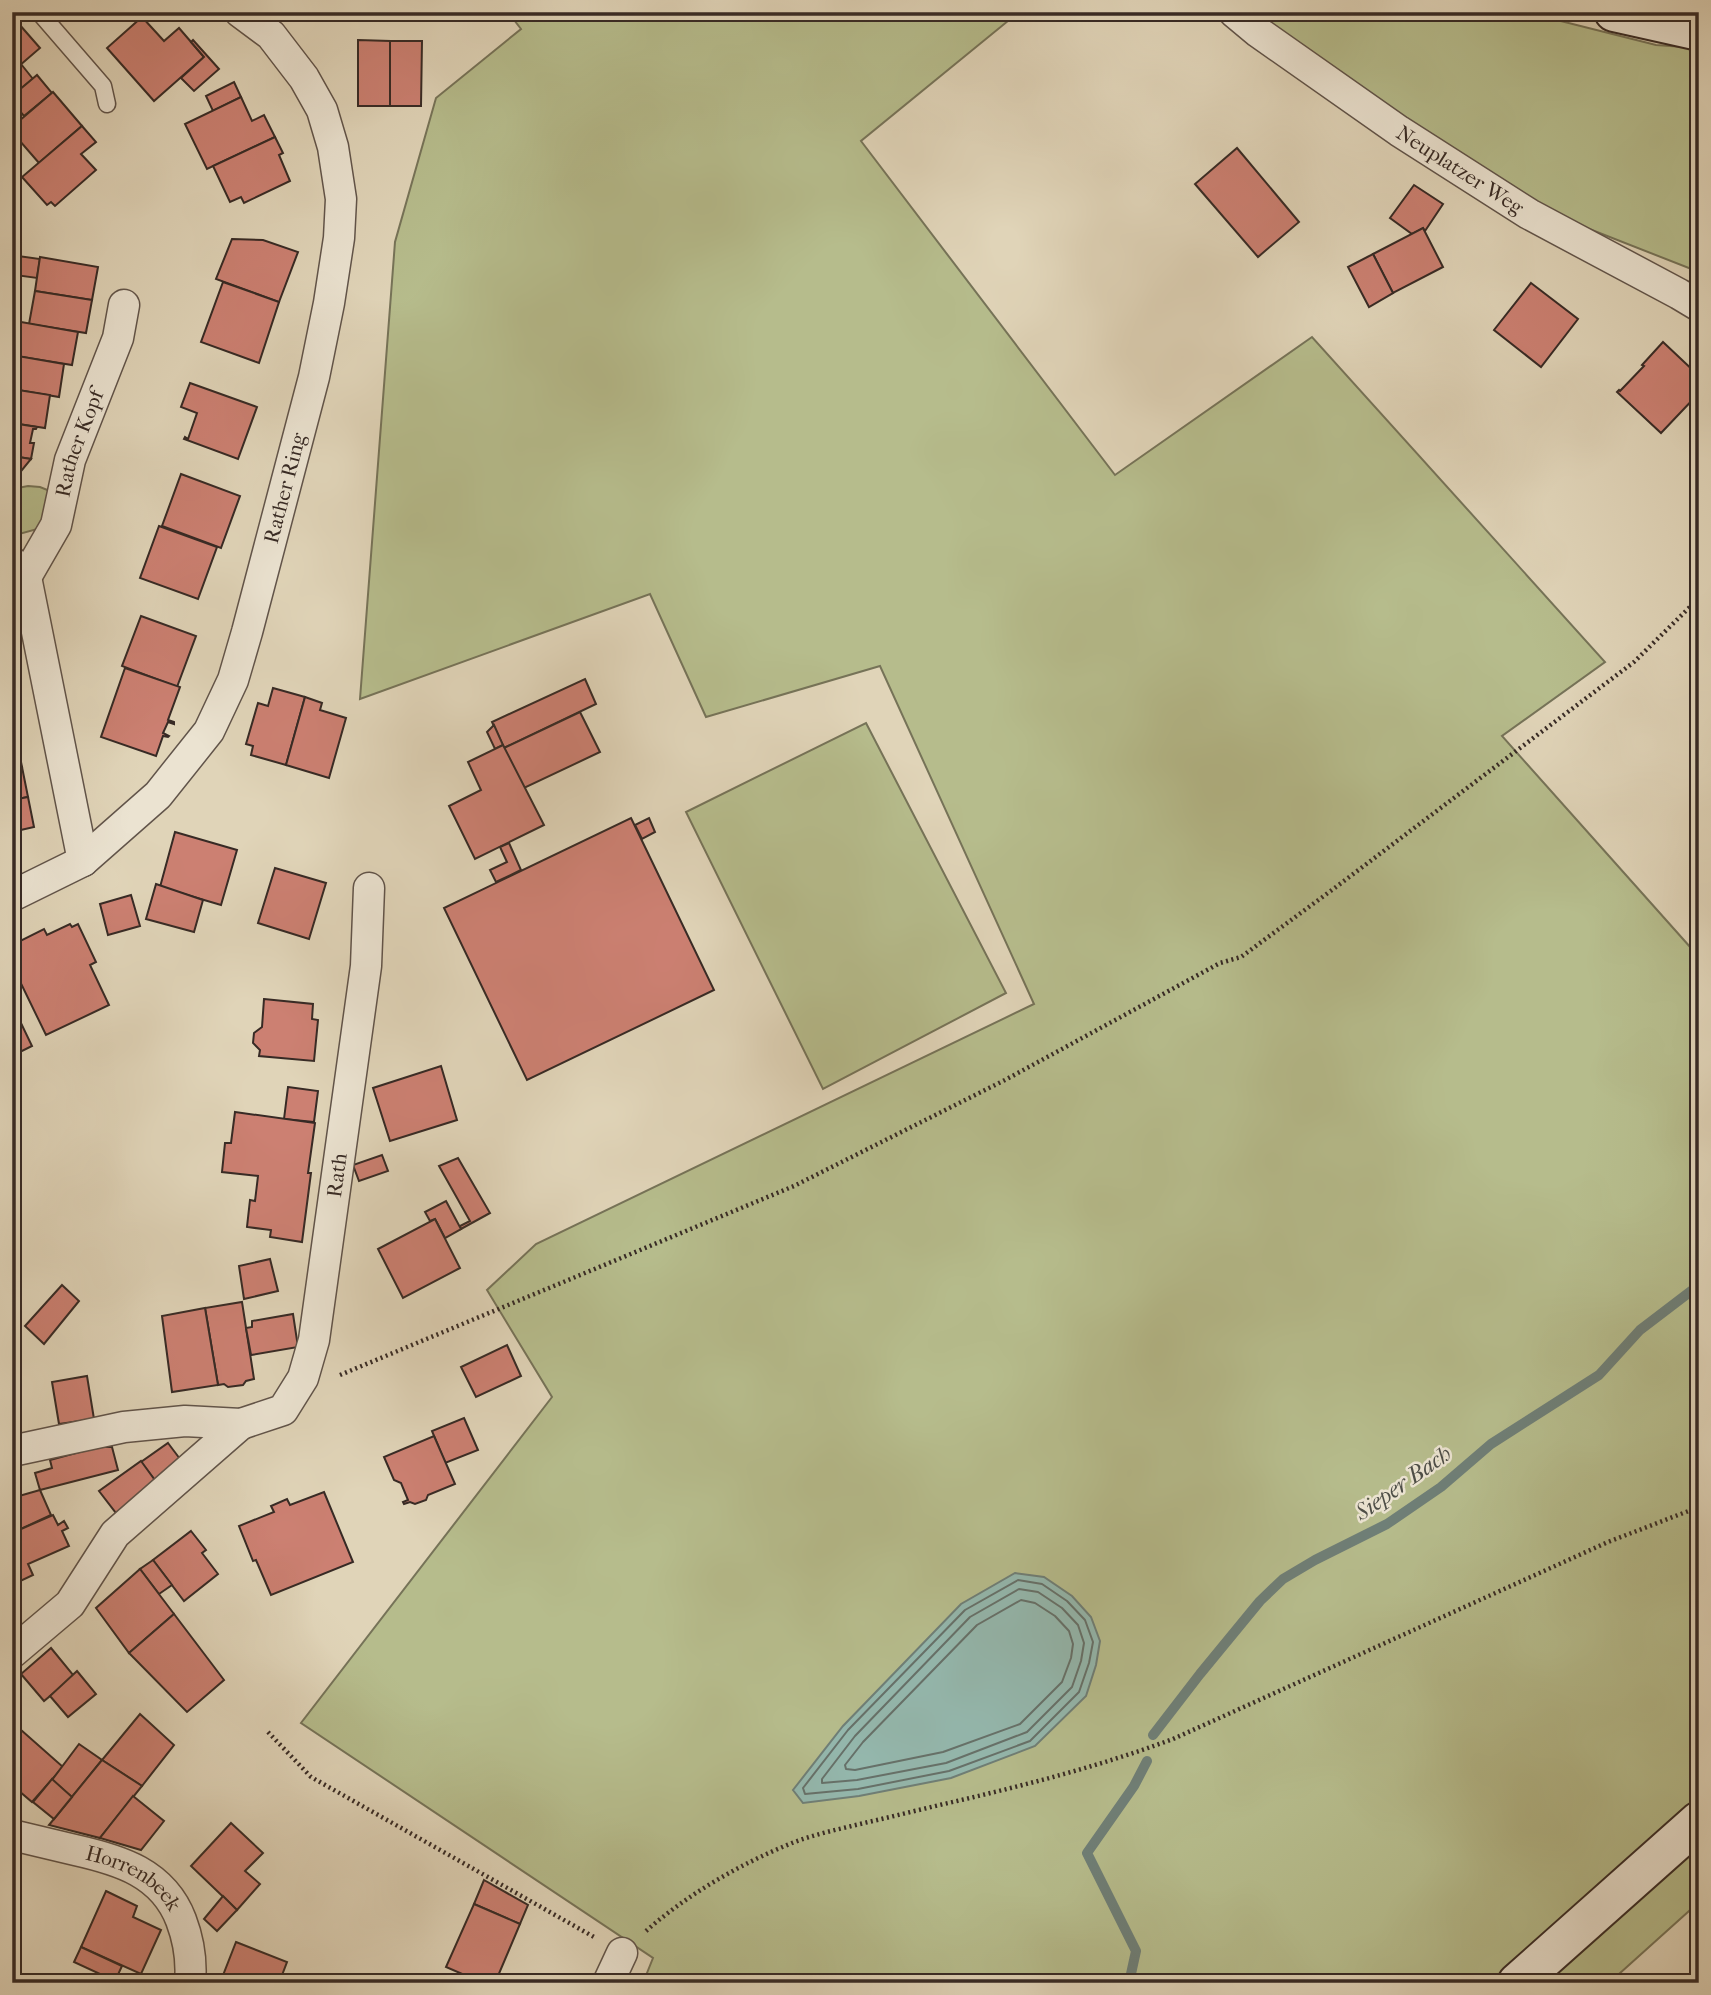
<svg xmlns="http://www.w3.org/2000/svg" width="1711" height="1995" font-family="'IM FELL French Canon',serif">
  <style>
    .green { fill: #b6bc8c; stroke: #767358; stroke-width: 2 }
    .water { fill: #94b8ae; stroke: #6f7f77; stroke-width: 2 }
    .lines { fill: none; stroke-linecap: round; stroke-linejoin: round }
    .shore { stroke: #66716a; stroke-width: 2 }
    .stream { stroke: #6f7f77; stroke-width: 10 }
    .building { fill: #cc8072; stroke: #372a25; stroke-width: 2 }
    .service-casing { stroke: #61544a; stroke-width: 19 }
    .minor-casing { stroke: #61544a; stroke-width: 33 }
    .secondary-casing { stroke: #372a25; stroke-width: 42 }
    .path { stroke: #372a25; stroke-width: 4.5; stroke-dasharray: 2 3.5; stroke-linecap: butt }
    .service { stroke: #ebe3d1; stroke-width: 16 }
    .minor { stroke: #ebe3d1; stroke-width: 30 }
    .secondary { stroke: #ebe3d1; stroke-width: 38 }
    .labels { text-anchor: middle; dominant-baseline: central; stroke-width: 5; stroke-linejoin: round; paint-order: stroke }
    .street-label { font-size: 21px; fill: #372a25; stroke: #ebe3d1 }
    .water-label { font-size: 23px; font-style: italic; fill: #4e4e47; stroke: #ebe3d1 }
  </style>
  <rect width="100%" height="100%" fill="#e0d4b8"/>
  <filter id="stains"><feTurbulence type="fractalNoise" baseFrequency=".00286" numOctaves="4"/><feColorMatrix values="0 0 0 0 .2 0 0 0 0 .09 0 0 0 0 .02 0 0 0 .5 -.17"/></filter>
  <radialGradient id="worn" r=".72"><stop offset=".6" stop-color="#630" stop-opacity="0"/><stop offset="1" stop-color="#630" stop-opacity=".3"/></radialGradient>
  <g class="green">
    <polygon points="508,12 1019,12 861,141 1115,475 1312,337 1605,662 1502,736 1699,957 1699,1902 1609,1983 643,1983 653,1958 301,1723 552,1397 487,1290 536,1244 1034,1004 880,666 706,717 650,594 360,699 395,242 436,98 521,29"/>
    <polygon points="1245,12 1525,12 1656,45 1699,48 1699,272 1541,210"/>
    <polygon points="28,486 40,487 55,493 41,528 12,536 12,489"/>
    <polygon points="866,723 1006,993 823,1089 686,812"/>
  </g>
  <polygon class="water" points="1015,1573 1044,1577 1072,1596 1091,1617 1100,1641 1096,1665 1086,1696 1035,1746 951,1778 859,1796 803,1803 793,1790 843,1726 961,1604"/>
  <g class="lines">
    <g class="shore">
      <polygon points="1018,1580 1042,1584 1067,1601 1085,1620 1093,1642 1089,1663 1079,1692 1030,1741 949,1771 858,1789 805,1794 803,1788 848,1730 965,1610"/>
      <polygon points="1019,1589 1038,1592 1062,1608 1078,1625 1084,1643 1081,1661 1072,1687 1027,1732 946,1763 857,1780 822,1783 822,1779 855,1736 970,1617"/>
      <polygon points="1021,1600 1035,1603 1055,1616 1069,1631 1073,1644 1071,1658 1062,1682 1020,1724 943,1752 855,1770 846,1769 845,1765 863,1742 977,1625"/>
    </g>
    <g class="stream">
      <polyline points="1153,1735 1200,1674 1260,1601 1283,1579 1315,1560 1387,1524 1441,1487 1491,1444 1599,1375 1640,1330 1699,1285"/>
      <polyline points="1129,1983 1136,1951 1087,1853 1134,1786 1147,1761"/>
    </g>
  </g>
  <g class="building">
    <polygon points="12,16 40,48 12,72"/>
    <polygon points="142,17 164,41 179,28 204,57 154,101 107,48"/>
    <polygon points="193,40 219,69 194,91 181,78 204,57 191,42"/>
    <polygon points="358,40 390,41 390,106 358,106"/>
    <polygon points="390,41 422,41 421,106 390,106"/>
    <polygon points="21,64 33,79 12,96 12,72"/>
    <polygon points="37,75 52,93 24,116 12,102 12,96"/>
    <polygon points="234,82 241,97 213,111 206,96"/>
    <polygon points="53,92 82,126 39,163 12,132 12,127"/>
    <polygon points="241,97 252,121 264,115 275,137 207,169 185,124"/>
    <polygon points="82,126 96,142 81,154 96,170 55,206 51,202 47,205 22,177"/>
    <polygon points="275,137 283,153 279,155 290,181 244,203 241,197 230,202 213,166"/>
    <polygon points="1237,148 1299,222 1258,257 1195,184"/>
    <polygon points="1414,185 1443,204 1425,231 1423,228 1412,234 1390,218"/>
    <polygon points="1423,228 1443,267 1393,293 1373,254"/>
    <polygon points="232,239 263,240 298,252 279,302 216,279"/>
    <polygon points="1373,254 1393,293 1369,307 1348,267"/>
    <polygon points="18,256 40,259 37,278 15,275"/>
    <polygon points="40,257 98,267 92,300 35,291"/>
    <polygon points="223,282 279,302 259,363 201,342"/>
    <polygon points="1531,283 1578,319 1541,367 1494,330"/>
    <polygon points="35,291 92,300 86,333 29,324"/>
    <polygon points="21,322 78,332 72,365 16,356"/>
    <polygon points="1663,342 1699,376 1699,393 1661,433 1617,392 1619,390 1620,391 1644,366 1642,365"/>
    <polygon points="12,355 64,364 59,397 12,389"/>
    <polygon points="190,383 257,407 238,459 184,439 185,437 188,439 197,413 181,407"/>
    <polygon points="12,389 50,395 45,428 12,423"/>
    <polygon points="12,423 37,427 36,429 33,429 30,443 34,443 31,459 12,456"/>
    <polygon points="12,456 31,459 18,475 12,474"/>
    <polygon points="181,474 240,496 221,548 162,526"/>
    <polygon points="159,526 217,547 198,599 140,578"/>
    <polygon points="141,616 196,636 177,687 122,666"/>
    <polygon points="125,668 180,687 168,720 174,722 174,724 168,722 163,733 169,736 168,737 163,736 156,756 101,737"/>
    <polygon points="585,679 596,704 504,748 492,722"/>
    <polygon points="273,688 305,697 286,765 251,755 253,746 246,744 258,703 268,706"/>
    <polygon points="305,697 322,703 320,710 346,718 329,778 286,765"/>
    <polygon points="580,712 600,752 524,788 504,748"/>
    <polygon points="494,725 503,745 495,749 487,732"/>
    <polygon points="16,737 22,767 12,769 12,738"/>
    <polygon points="503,745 544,825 475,859 449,806 481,790 468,762"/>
    <polygon points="22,767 28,797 12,800 12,769"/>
    <polygon points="28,797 34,827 12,832 12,800"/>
    <polygon points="631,818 714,990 527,1080 444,908"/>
    <polygon points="649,818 655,832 642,839 635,825"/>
    <polygon points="175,832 237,850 221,905 160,887"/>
    <polygon points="509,843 521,870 496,882 490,870 507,862 500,847"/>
    <polygon points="275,868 326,883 309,939 258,923"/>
    <polygon points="156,884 203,900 194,932 146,919"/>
    <polygon points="131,895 140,926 108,935 100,904"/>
    <polygon points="70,924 72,927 78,924 96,962 90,965 109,1005 46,1035 12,965 12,945 44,929 47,935"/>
    <polygon points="264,999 313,1004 312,1019 318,1020 314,1061 259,1056 260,1050 253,1043 254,1033 262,1027"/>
    <polygon points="19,1019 32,1046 12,1056 12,1022"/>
    <polygon points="441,1066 457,1120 390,1141 373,1088"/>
    <polygon points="288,1087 318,1091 314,1122 284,1119"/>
    <polygon points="235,1112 315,1123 308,1173 311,1173 302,1242 270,1237 271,1230 247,1227 250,1200 255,1201 258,1176 222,1172 225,1143 231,1143"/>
    <polygon points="382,1155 388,1171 359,1181 353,1165"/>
    <polygon points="458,1158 490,1213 461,1229 460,1226 470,1221 439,1166"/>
    <polygon points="446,1201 461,1229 445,1238 435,1219 430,1221 425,1212"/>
    <polygon points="435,1219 460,1268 403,1298 378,1249"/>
    <polygon points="270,1259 278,1291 244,1299 239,1266"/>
    <polygon points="62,1285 79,1301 44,1344 25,1326"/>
    <polygon points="242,1302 254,1379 246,1381 243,1385 228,1387 224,1384 218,1385 205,1308"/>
    <polygon points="205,1308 218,1385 172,1392 162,1316"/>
    <polygon points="293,1314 298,1347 251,1355 246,1328 252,1327 252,1321"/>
    <polygon points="507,1345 521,1376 476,1397 461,1367"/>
    <polygon points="87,1376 94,1419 59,1424 52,1382"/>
    <polygon points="464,1418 478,1450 445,1463 432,1431"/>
    <polygon points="434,1436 455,1484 428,1495 426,1500 415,1504 410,1502 404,1504 403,1502 408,1500 401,1483 394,1480 384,1457"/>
    <polygon points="168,1443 183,1463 157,1483 141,1462"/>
    <polygon points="98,1447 112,1447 118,1470 40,1490 35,1473 52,1468 50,1460"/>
    <polygon points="141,1461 157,1483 116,1513 99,1491"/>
    <polygon points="40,1490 51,1515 12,1533 12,1498"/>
    <polygon points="324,1492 353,1562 271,1595 256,1560 253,1561 239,1526 274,1512 271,1506 287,1499 290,1505"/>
    <polygon points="53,1515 58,1525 64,1521 68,1528 62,1531 69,1546 28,1564 33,1575 12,1585 12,1533"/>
    <polygon points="191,1531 206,1550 202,1553 218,1574 184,1601 153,1560"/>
    <polygon points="153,1560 172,1585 159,1594 140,1569"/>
    <polygon points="140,1569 174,1614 129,1653 96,1608"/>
    <polygon points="174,1614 224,1680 187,1712 129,1653"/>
    <polygon points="51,1648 74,1676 44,1701 21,1674"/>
    <polygon points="77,1671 96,1694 68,1717 50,1696"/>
    <polygon points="140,1714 174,1745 142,1786 102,1760"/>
    <polygon points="12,1722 63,1767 32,1802 12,1785"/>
    <polygon points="79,1744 102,1760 72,1797 52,1780"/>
    <polygon points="102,1760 142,1786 100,1838 49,1825"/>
    <polygon points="52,1779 72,1797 54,1819 33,1802"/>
    <polygon points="133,1796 164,1821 141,1850 100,1838"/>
    <polygon points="231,1823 263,1853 245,1871 260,1884 237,1910 191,1866"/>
    <polygon points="484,1880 528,1905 520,1924 474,1904"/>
    <polygon points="106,1891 137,1906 133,1917 161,1930 141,1974 81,1947"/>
    <polygon points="223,1896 237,1910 217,1931 204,1919"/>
    <polygon points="474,1904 520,1924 495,1983 483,1983 446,1967"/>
    <polygon points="236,1942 287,1962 279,1983 220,1983"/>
    <polygon points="81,1947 122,1966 115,1981 74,1962"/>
  </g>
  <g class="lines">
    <defs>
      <polyline id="service" points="39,12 103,86 107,104"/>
      <g id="minor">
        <path id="s1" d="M1234,12L1258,32L1399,131L1529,214L1679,294L1699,306"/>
        <polyline points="12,562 26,577 83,861"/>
        <path id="s2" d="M26,577L56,525L70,460L118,338L124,305"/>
        <path id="s3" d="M12,896L83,861L158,795L209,731L233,680L247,632L314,377L329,303L339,238L341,199L333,147L322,110L304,78L271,35L240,12"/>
        <path id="s4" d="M12,1451L124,1427L185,1421L241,1424L283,1410L303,1378L314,1340L366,966L369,888"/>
        <polyline points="12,1653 70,1604 115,1534 241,1424"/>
        <path id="s5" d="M12,1835C33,1840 54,1845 75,1850C120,1860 163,1873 181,1920C189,1941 192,1961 190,1983"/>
        <polyline points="608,1983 622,1953"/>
      </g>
      <g id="secondary">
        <polyline points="1614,12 1699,31"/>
        <polyline points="1517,1983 1699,1821"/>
      </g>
    </defs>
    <use href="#service" class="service-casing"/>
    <use href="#minor" class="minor-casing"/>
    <use href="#secondary" class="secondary-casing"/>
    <g class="path">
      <polyline points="340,1375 794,1186 1005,1080 1220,963 1241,957 1336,887 1634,662 1699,598"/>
      <polyline points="268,1732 311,1777 594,1937"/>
      <path d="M646,1931C688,1894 740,1864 792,1843C815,1834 840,1829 864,1823C895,1816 926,1808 957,1801C1030,1784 1103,1765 1173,1739L1608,1542L1699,1507"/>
    </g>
    <use href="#service" class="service"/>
    <use href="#minor" class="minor"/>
    <use href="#secondary" class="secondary"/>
  </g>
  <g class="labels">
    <g class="street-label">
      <text stroke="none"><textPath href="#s1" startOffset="276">Neuplatzer Weg</textPath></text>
      <text stroke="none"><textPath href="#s2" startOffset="145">Rather Kopf</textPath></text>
      <text stroke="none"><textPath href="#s3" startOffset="516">Rather Ring</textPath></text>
      <text stroke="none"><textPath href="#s4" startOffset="520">Rath</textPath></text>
      <text stroke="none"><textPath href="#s5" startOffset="131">Horrenbeek</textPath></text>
    </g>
    <g class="water-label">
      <text transform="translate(1403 1483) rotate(-35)">Sieper Bach</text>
    </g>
  </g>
  <rect width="1711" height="1995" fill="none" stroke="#e0d4b8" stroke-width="42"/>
  <rect x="14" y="14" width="1683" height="1967" fill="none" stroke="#372a25" stroke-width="3.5"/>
  <rect x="21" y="21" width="1669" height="1953" fill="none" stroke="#372a25" stroke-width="2"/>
  <rect width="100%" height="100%" filter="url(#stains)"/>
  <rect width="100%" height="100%" fill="url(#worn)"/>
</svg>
